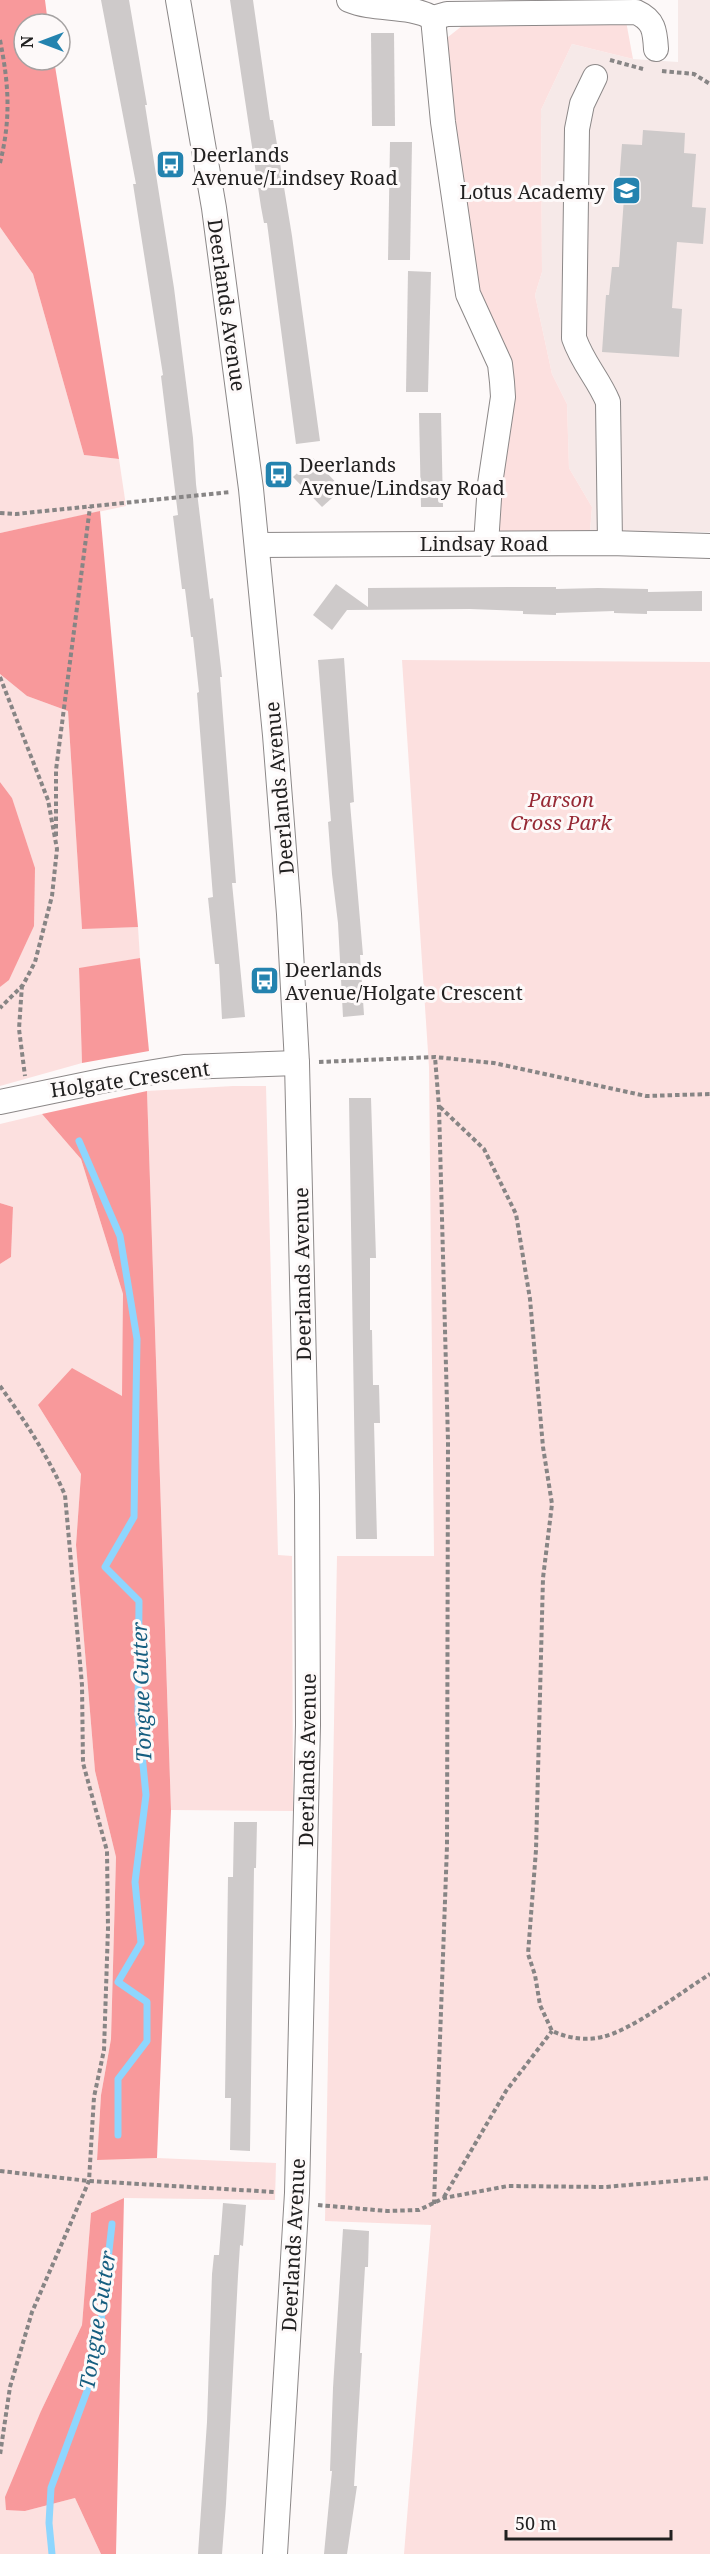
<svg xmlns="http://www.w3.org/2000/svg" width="710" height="2554" font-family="'Noto Serif',serif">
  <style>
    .built { fill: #f6e9e8 }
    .green { fill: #fce0df }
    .forest { fill: #f8999b }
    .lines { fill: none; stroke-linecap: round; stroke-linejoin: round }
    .stream { stroke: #8ed6fe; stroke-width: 7 }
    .building { fill: #cecaca }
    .minor-casing { stroke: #8c8888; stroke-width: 26 }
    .path { stroke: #878585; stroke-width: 4; stroke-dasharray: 4.5 3; stroke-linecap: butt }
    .minor { stroke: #fff; stroke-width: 24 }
    .labels { text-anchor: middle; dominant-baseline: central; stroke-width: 6; stroke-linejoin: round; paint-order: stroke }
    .poi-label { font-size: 20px; fill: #212020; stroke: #fdf9f9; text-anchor: start }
    .street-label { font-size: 20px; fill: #212020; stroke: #fdf9f9 }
    .park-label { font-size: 20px; font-style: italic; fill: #962935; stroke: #fdf9f9 }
    .water-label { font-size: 21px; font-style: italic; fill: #165e80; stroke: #fdf9f9 }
  </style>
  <rect width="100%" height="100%" fill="#fdf9f9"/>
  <polygon class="built" points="678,0 710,0 710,532 590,531 592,507 569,468 567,404 552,374 535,295 542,272 541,110 572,44 633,59 678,62"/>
  <g class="green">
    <polygon points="626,21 633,59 572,44 541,110 542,272 535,295 552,374 567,404 569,468 592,507 590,531 499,533 498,496 506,440 477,284 442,58 448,37 462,26"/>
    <polygon points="0,227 33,274 84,455 119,459 126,506 0,533"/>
    <polygon points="402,660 710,662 710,2554 404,2554 431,2225 325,2221 337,1556 434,1556 429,1067"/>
    <polygon points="0,674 27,696 68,711 82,928 138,927 140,958 79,969 82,1063 0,1086 0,987 9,979 12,798 0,782"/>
    <polygon points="233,1086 266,1086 278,1555 292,1556 293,1811 171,1810 147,1091"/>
    <polygon points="42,1114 81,1159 123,1294 123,1396 38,1405 81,1474 76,1545 95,1771 116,1857 111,2039 101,2095 97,2159 157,2158 276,2163 275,2200 124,2198 91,2213 82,2325 41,2411 25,2511 75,2498 101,2554 0,2554 0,1264 11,1257 13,1207 0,1203 0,1124"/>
  </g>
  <g class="forest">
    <polygon points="0,0 45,0 48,24 24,24 24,60 54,60 119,459 84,455 33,274 0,227"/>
    <polygon points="100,511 138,927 82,929 68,711 27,696 0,674 0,533"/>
    <polygon points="0,782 12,798 35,868 34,926 9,980 0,987"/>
    <polygon points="140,958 149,1051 82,1063 79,968"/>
    <polygon points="147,1091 171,1810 157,2158 97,2160 101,2095 111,2039 116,1857 95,1771 76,1545 81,1474 38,1405 72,1368 122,1396 123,1294 81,1159 42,1114"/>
    <polygon points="0,1203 13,1207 11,1257 0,1264"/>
    <polygon points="124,2198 116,2554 101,2554 75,2498 25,2511 6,2510 5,2497 41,2411 82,2325 91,2213"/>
  </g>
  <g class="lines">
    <g class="stream">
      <polyline points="79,1141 120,1236 137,1339 134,1517 105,1567 139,1601 138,1714 146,1795 135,1882 141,1943 118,1982 147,2002 147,2041 118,2079 118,2135"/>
      <polyline points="52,2554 49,2523 51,2488 90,2383 100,2331 112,2224"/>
    </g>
  </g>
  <g class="building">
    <polygon points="101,0 129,0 147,105 145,105 174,288 193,438 196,484 210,599 213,598 222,677 220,677 236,883 232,883 245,1017 222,1019 219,964 215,964 208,898 213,897 197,693 199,692 193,637 191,637 185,589 182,589 173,516 178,515 161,376 163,375 133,184 136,184"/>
    <polygon points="230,0 253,0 270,120 273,120 292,236 320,441 296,444 267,223 264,223 261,207"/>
    <polygon points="371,33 394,33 395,126 372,126"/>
    <polygon points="643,130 685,133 684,153 696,154 692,207 706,208 703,244 677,242 672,308 682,309 679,357 602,352 606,295 609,295 612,267 619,267 624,198 618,198 622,144 642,145"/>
    <polygon points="390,142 412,142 410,260 388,260"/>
    <polygon points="408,271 431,272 428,392 406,392"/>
    <polygon points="419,413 441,413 443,507 421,507"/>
    <polygon points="313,458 342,489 322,507 293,477"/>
    <polygon points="336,584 368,607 368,588 523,587 556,587 556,589 598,588 648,589 648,592 702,591 702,611 647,611 647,614 614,613 614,611 556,613 556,615 523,614 523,611 470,609 347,610 332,630 313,615"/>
    <polygon points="344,658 354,802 350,803 363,955 360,955 364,1015 343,1017 338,923 332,874 328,822 331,821 318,660"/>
    <polygon points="349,1098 371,1098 376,1258 370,1258 370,1330 372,1330 373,1385 379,1385 380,1423 374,1423 377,1539 356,1539"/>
    <polygon points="234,1822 257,1822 256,1868 254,1868 250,2151 230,2150 231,2098 225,2098 228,1877 233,1877"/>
    <polygon points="223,2203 246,2205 243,2246 240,2245 238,2276 226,2504 222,2554 198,2554 207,2422 212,2274 214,2255 219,2255"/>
    <polygon points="343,2229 369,2231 368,2267 365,2267 360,2353 362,2353 354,2486 357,2486 347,2554 324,2554 332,2471 330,2471 333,2388"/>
  </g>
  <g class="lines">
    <defs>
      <g id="minor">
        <polyline points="178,0 214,208 251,489 275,735 289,914 297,1063 307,1495 308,1725 297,2193 275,2554"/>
        <path d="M349,0C375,11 408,4 433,18L447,14L636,12C654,20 655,31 656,49"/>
        <polyline points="433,18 443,122 468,294 500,364 502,382 503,397 490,484 486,544"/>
        <path d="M595,77L582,104L577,129L574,338C583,364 598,378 608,402L610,543"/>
        <polyline points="257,545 610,543 710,546"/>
        <polyline points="0,1102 111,1079 184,1067 297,1063"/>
      </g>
    </defs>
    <use href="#minor" class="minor-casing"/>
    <g class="path">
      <path d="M0,40C9,85 11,119 0,163"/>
      <polyline points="610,60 643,69"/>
      <polyline points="662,71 694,74 710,84"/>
      <polyline points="0,513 16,514 230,492"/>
      <polyline points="0,677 48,800 57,849 52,896 35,962 23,985 0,1008"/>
      <polyline points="56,836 56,770 90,507"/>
      <polyline points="22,985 19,1029 25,1076"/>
      <polyline points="319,1062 435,1057 494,1063 646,1096 710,1094"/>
      <path d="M440,1107L484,1149L516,1214L530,1299L543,1447L552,1504L543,1578L536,1850L528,1954L535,1975L540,2005L552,2031C568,2038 584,2041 602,2037C631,2031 683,1991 710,1974"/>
      <path d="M0,1386C25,1421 48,1456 65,1495L82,1685L83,1763L107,1851L108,1928L104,2050L94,2097L89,2181L32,2312L10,2387L0,2455"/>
      <polyline points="0,2171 89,2181 275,2192"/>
      <polyline points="444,2197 506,2091 552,2031"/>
      <polyline points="434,2204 447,1846 448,1441 439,1107 435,1057"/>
      <polyline points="318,2205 387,2211 419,2210 444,2198 508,2186 605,2187 710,2178"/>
    </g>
    <use href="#minor" class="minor"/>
  </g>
  <defs>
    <symbol id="bus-square" viewBox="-11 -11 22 22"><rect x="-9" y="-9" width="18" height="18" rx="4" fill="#2483af" stroke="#fdf9f9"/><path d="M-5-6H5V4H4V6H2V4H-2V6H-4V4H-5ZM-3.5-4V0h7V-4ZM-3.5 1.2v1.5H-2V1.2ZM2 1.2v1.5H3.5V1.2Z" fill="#fff"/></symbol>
    <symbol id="school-square" viewBox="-11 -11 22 22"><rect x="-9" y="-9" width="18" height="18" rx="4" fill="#2483af" stroke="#fdf9f9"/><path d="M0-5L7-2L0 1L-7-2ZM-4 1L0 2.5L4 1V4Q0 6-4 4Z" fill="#fff"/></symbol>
  </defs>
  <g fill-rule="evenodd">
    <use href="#bus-square" x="154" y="148" width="33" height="33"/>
    <use href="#school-square" x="610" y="174" width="33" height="33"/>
    <use href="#bus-square" x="262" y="458" width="33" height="33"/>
    <use href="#bus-square" x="248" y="964" width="33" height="33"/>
  </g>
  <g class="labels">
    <g class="poi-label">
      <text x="192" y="154">Deerlands<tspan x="192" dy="23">Avenue/Lindsey Road</tspan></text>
      <text x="605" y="191" text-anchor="end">Lotus Academy</text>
      <text x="299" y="464">Deerlands<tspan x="299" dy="23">Avenue/Lindsay Road</tspan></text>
      <text x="285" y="969">Deerlands<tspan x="285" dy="23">Avenue/Holgate Crescent</tspan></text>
    </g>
    <g class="street-label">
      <text transform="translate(227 305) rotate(82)">Deerlands Avenue</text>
      <text x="484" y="543">Lindsay Road</text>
      <text transform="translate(279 788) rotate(-95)">Deerlands Avenue</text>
      <text transform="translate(130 1079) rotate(-8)">Holgate Crescent</text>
      <text transform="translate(302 1274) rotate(-91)">Deerlands Avenue</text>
      <text transform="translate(307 1760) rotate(-89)">Deerlands Avenue</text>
      <text transform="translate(293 2245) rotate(-87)">Deerlands Avenue</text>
    </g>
    <g class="park-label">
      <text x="561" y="799">Parson<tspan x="561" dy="23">Cross Park</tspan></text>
    </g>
    <g class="water-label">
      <text transform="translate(141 1692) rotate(-92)">Tongue Gutter</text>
      <text transform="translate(97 2320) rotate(-81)">Tongue Gutter</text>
    </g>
  </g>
  <g transform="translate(42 42) rotate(270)"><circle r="28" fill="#fdf9f9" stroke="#a5a2a2" stroke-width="1.5"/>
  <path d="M0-4.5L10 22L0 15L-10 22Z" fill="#2483af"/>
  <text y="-9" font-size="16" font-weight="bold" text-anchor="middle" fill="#212020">N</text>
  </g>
  <path d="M506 2530v9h165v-9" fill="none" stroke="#212020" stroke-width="3"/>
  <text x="515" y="2530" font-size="18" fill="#212020" stroke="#fdf9f9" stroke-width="4.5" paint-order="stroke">50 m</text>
</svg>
